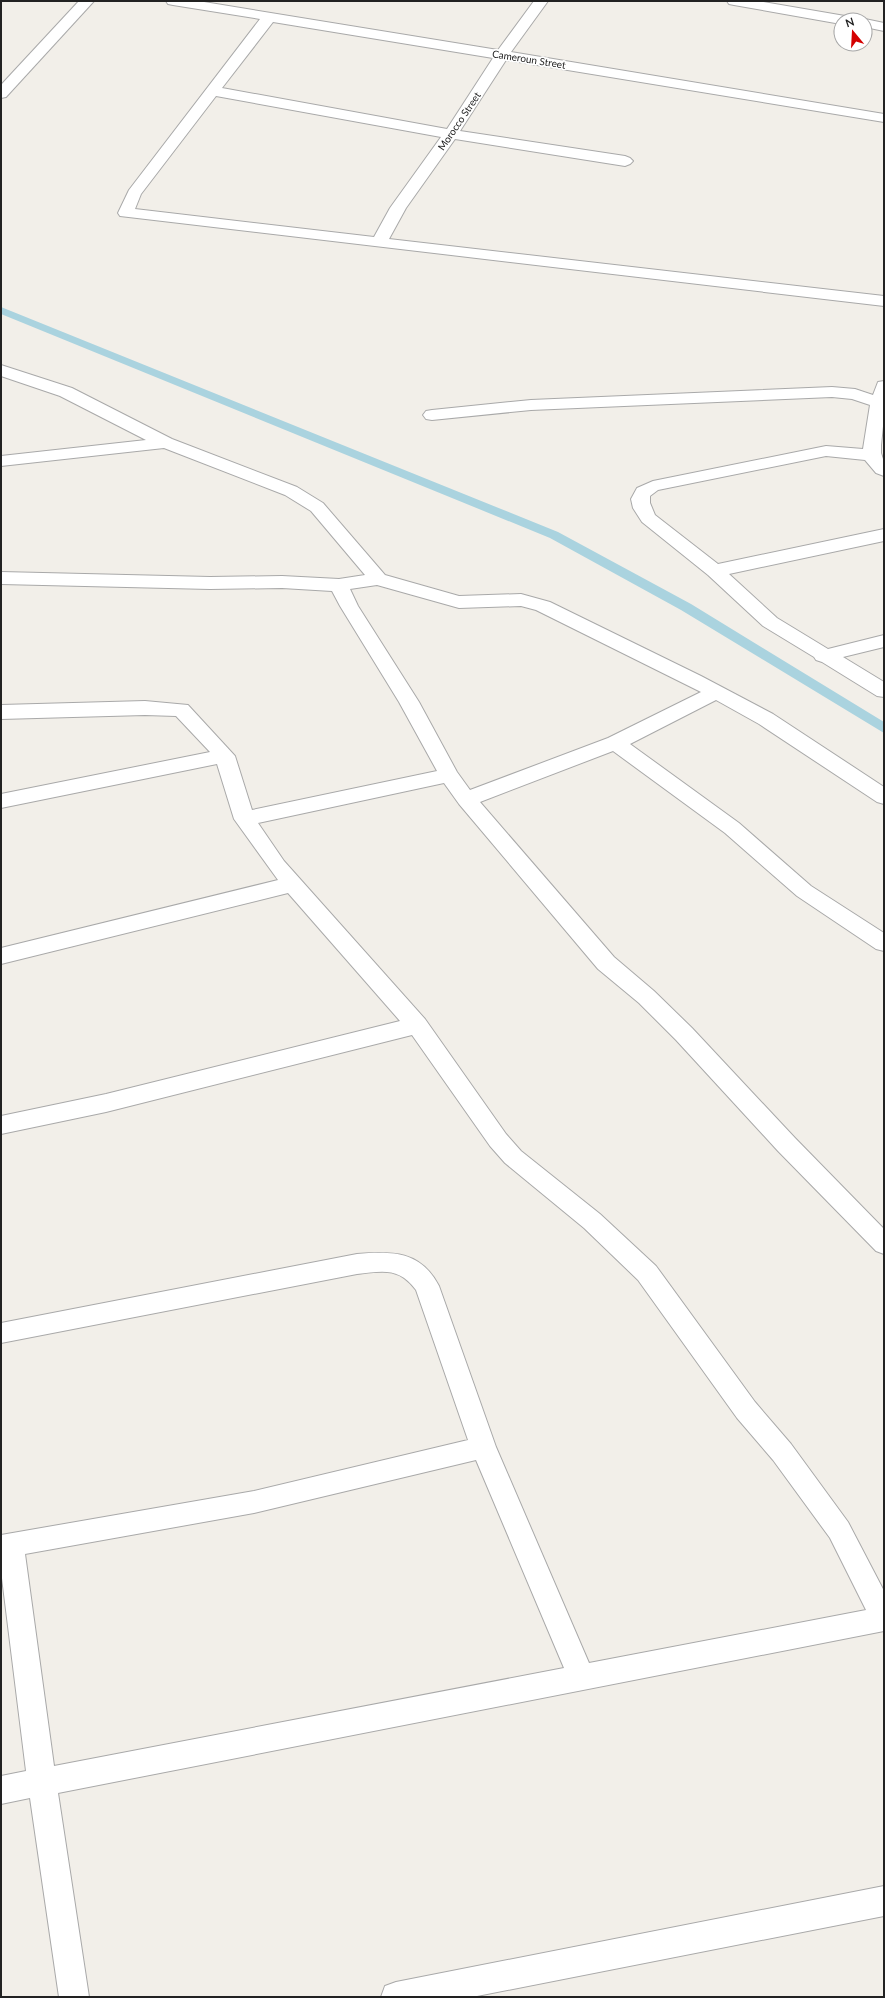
<svg xmlns="http://www.w3.org/2000/svg" width="885" height="1998" font-family="Lato,sans-serif">
  <style>
    .lines { fill: none; stroke-linecap: round; stroke-linejoin: round }
    .stream { fill: #aad3df; fill-rule: evenodd }
    .street-casing { stroke: #a9a9a9; stroke-width: 2 }
    .street { fill: #fff; fill-rule: evenodd }
    .labels { text-anchor: middle; dominant-baseline: central; stroke-width: 3.5; stroke-linejoin: round; paint-order: stroke }
    .far-street-label { font-size: 10px; fill: #222; stroke: #fff }
  </style>
  <rect width="100%" height="100%" fill="#f2efe9"/>
  <g class="lines">
    <polygon class="stream" points="1,307 558,532 691,604 884,722 884,733 681,610 550,538 1,314"/>
    <defs>
      <g id="street">
        <polygon points="79,1 94,1 6,97 1,98 1,85"/>
        <path d="M166,1H198L498,50L534,1H548L511,52L884,114V122L506,60L460,131L625,156L630,158L633,161L630,164L625,166L455,139L406,208L389,239L884,296V306L120,216L118,213L129,190L260,19L173,5L168,4ZM273,22L493,58L447,129L222,88ZM216,96L441,137L390,208L374,237L135,209L141,194Z"/>
        <polygon points="727,1 758,1 845,16 850,17 852,20 841,20 841,24 734,5 729,4"/>
        <polygon points="865,19 884,23 884,31 865,27 865,20 860,20"/>
        <path d="M1,365L72,388L172,439L297,487L323,503L385,575L459,596L521,594L550,602L701,676L773,714L884,787V804L877,802L759,724L716,700L630,744L739,823L811,886L884,933V951L876,949L797,896L725,833L613,751L480,802L614,957L654,991L692,1028L795,1138L884,1229V1254L876,1251L778,1151L676,1040L639,1003L598,969L459,804L444,783L258,823L284,861L425,1019L506,1134L521,1151L600,1214L656,1266L755,1402L791,1444L848,1522L884,1591V1631L58,1793L89,1997H59L30,1798L1,1804V1776L26,1771L1,1570V1535L254,1491L468,1440L416,1290C399,1267 383,1271 357,1274L1,1343V1323L357,1254C392,1251 421,1251 439,1286L496,1447L589,1663L866,1610L830,1538L773,1460L737,1418L638,1280L584,1228L505,1163L490,1146L412,1035L106,1112L1,1134V1116L106,1094L400,1021L288,893L1,964V948L278,880L234,819L217,764L1,808V794L210,752L176,716L145,715L1,719V705L145,701L188,705L235,756L252,810L437,771L399,702L340,606L332,591L282,588L210,589L1,584V572L210,577L282,576L339,579L365,575L311,511L285,495L164,448L1,466V456L146,440L60,396L1,376ZM377,585L459,608L521,606L536,610L701,692L608,738L470,790L457,772L419,702L358,606L350,589ZM476,1460L564,1668L54,1766L25,1554L254,1513Z"/>
        <polygon points="884,381 884,417 881,445 881,453 884,462 884,476 876,473 865,460 826,456 658,490 650,496 650,503 655,515 718,564 884,529 884,541 729,574 777,618 828,649 884,635 884,647 843,657 884,682 884,697 877,696 822,662 816,660 814,657 763,626 708,575 642,522 633,508 631,499 637,488 653,481 826,446 863,449 870,405 852,399 832,397 531,410 432,420 426,419 423,415 426,411 432,410 531,400 832,387 855,389 873,395 878,382"/>
        <polygon points="884,1886 884,1916 472,1997 381,1997 385,1986 396,1982"/>
      </g>
    </defs>
    <use href="#street" class="street-casing"/>
    <use href="#street" class="street"/>
  </g>
  <g class="labels">
    <g class="far-street-label">
      <text transform="translate(529 59) rotate(9)">Cameroun Street</text>
      <text transform="translate(459 121) rotate(-56)">Morocco Street</text>
    </g>
  </g>
  <rect width="885" height="1998" fill="none" stroke="#222222" stroke-width="4"/>
  <g transform="translate(853 32) rotate(342)"><circle r="19" fill="#ffffff" stroke="#a7a7a7"/>
  <path d="M0-3L7 15L0 10L-7 15Z" fill="#d40000"/>
  <text y="-6" font-size="11" font-weight="bold" text-anchor="middle" fill="#222222">N</text>
  </g>
</svg>
